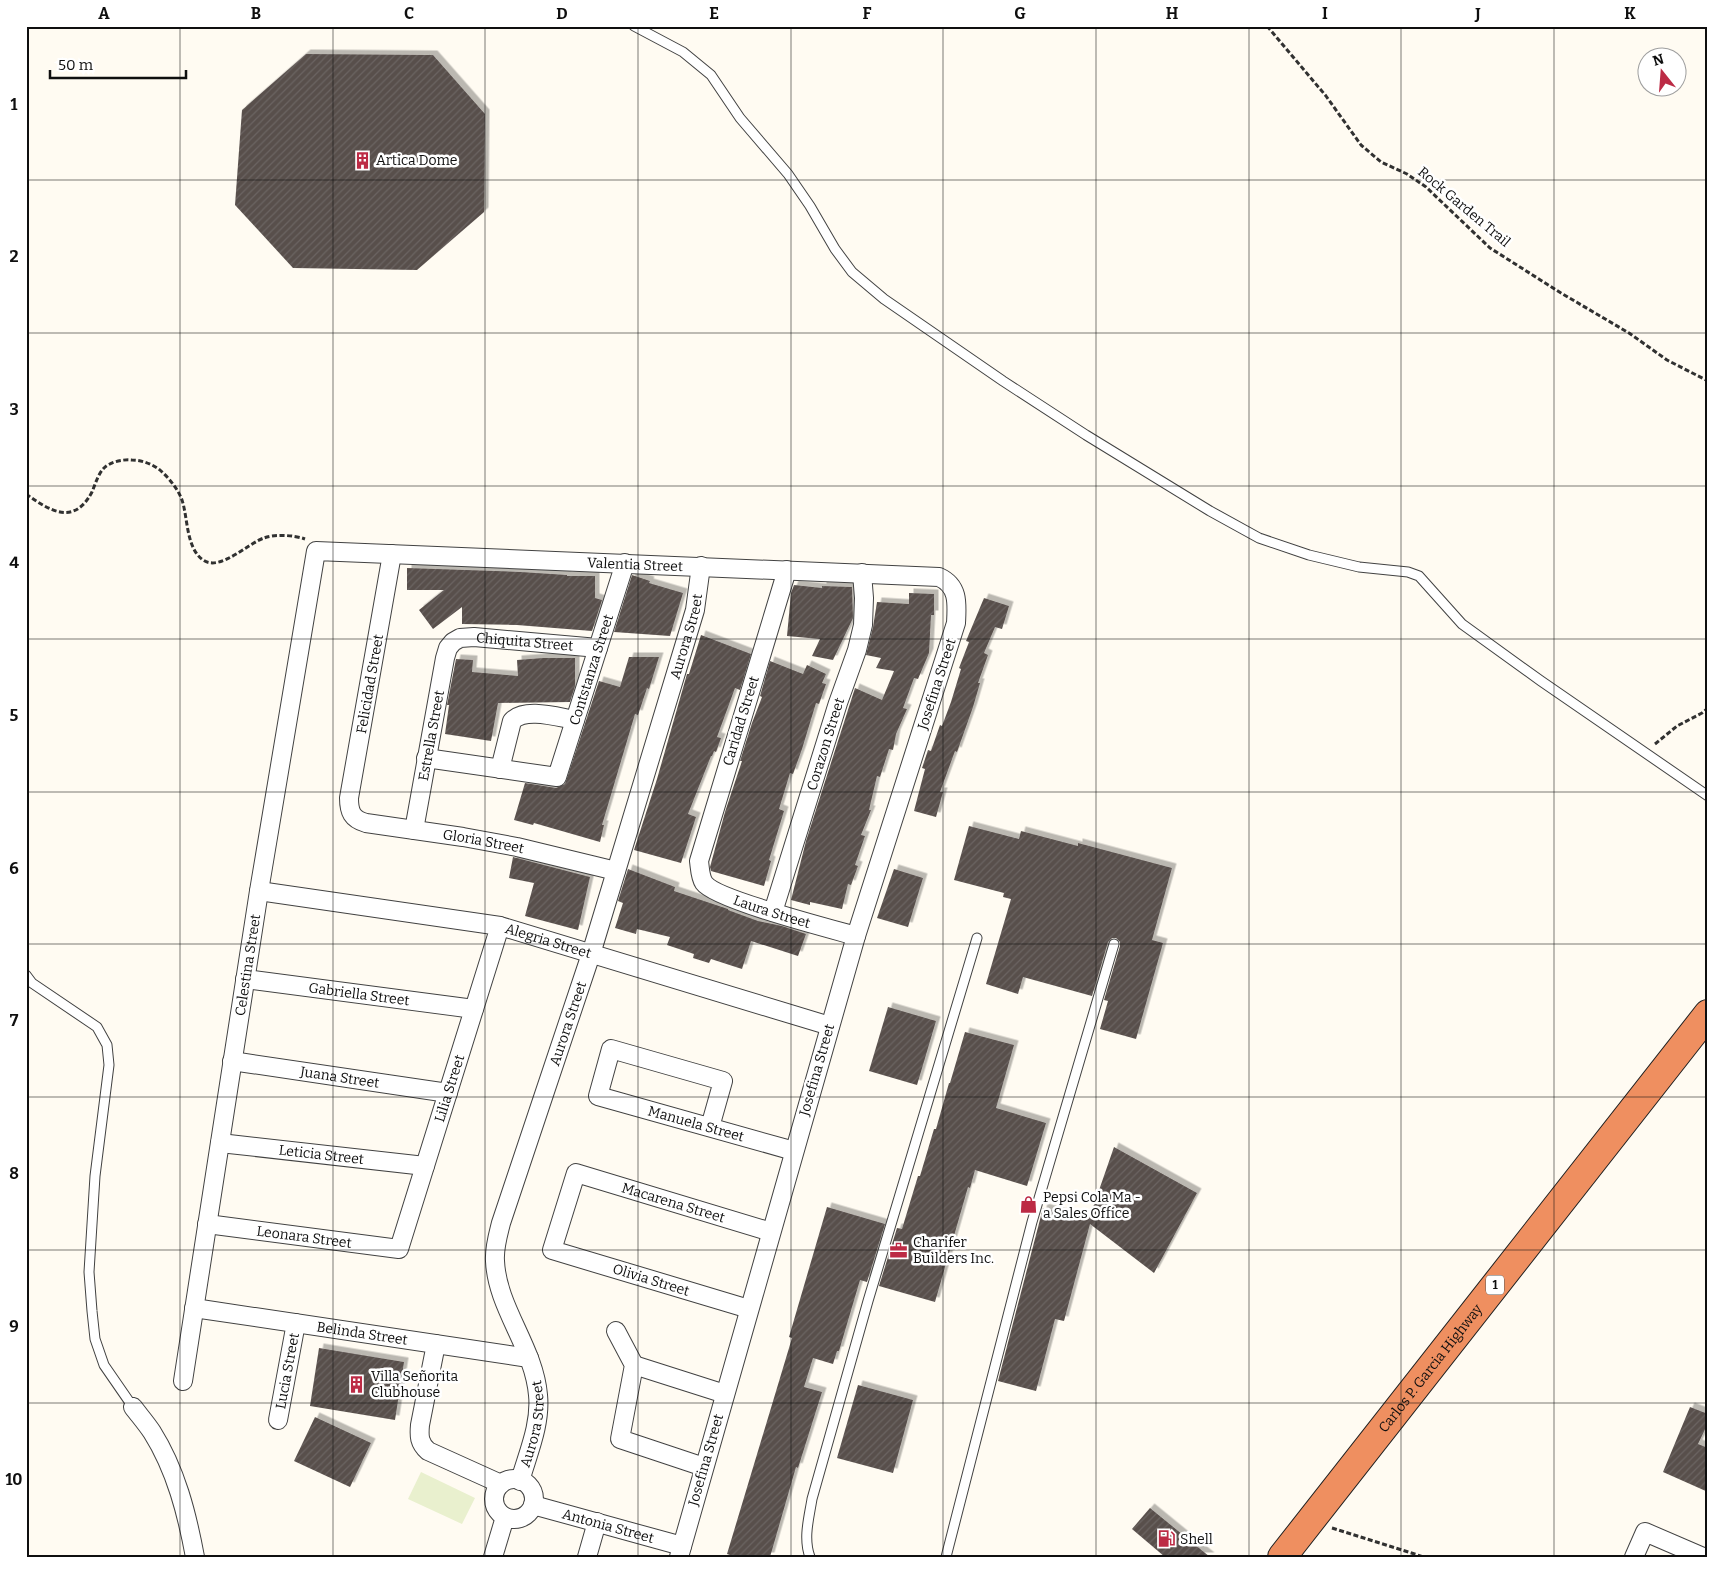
<svg xmlns="http://www.w3.org/2000/svg" width="1734" height="1583" font-family="Bitter,serif">
  <style>
    .pitch { fill: #e9f0ce }
    .building { fill: url(#building-hatch); filter: url(#shadow) }
    .lines { fill: none; stroke-linecap: round; stroke-linejoin: round }
    .lane-casing { stroke: #424242; stroke-width: 11 }
    .street-casing { stroke: #424242; stroke-width: 20 }
    .highway-casing { stroke: #202020; stroke-width: 30 }
    .path { stroke: #313131; stroke-width: 3; stroke-dasharray: 5 2.5; stroke-linecap: butt }
    .lane { stroke: #fff; stroke-width: 9 }
    .street { stroke: #fff; stroke-width: 18 }
    .highway { stroke: #ef8f60; stroke-width: 28 }
    .grid { fill: none; stroke: #0f0f0f; stroke-width: 1; stroke-opacity: 0.55 }
    .labels { text-anchor: middle; dominant-baseline: central; stroke-width: 5; stroke-linejoin: round; paint-order: stroke }
    .shield { fill: #fff; stroke: #575757; stroke-width: 1 }
    .shield-label { font-size: 12px; font-weight: bold; fill: #0f0f0f }
    .poi-label { font-size: 14px; fill: #0f0f0f; stroke: #fff; text-anchor: start }
    .street-label { font-size: 14px; fill: #0f0f0f; stroke: #fff }
    .neatline { fill: none; stroke: #0f0f0f; stroke-width: 2 }
    .grid-label { font-size: 16px; text-anchor: middle; font-weight: bold; fill: #0f0f0f }
  </style>
  <defs>
    <pattern id="building-hatch" width="6" height="6" patternUnits="userSpaceOnUse" patternTransform="scale(1.25)"><rect width="6" height="6" fill="#584f4c"/><path d="M-1 1l2-2M0 6l6-6M5 7l2-2" fill="none" stroke="#6b6461"/></pattern>
    <filter id="shadow"><feDropShadow dx="4.5" dy="-4.5" stdDeviation="0" flood-color="#0004"/></filter>
  </defs>
  <rect width="100%" height="100%" fill="#fffbf2"/>
  <polygon class="pitch" points="421,1472 475,1498 462,1524 408,1499"/>
  <g class="building">
    <polygon points="306,54 433,55 485,114 484,212 417,270 293,268 235,205 242,110"/>
    <polygon points="407,568 521,572 567,575 567,576 595,576 595,598 602,600 592,631 517,625 462,624 462,607 433,629 419,610 444,590 407,590"/>
    <polygon points="632,575 650,581 649,583 683,593 670,636 614,632"/>
    <polygon points="794,585 822,588 822,586 852,587 853,618 833,660 812,656 820,639 787,636 791,593"/>
    <polygon points="909,593 934,594 934,615 931,615 929,653 918,679 914,678 903,708 907,709 896,734 893,750 889,749 880,777 877,776 869,810 871,810 861,835 865,836 855,865 858,866 851,885 848,884 842,909 810,902 810,905 791,900 806,841 855,688 882,700 894,671 876,668 881,658 866,655 873,627 877,602 909,604"/>
    <polygon points="984,598 1009,606 1002,629 995,627 984,653 988,655 978,683 980,683 973,707 957,752 955,751 940,792 943,792 936,817 914,811 925,769 922,768 928,750 931,751 940,725 942,726 951,702 961,669 959,668 969,642 966,641"/>
    <polygon points="701,635 751,654 740,690 735,688 717,737 721,738 716,752 714,751 712,756 711,756 688,814 696,817 681,863 634,850 657,779 687,674 689,674"/>
    <polygon points="629,657 659,657 649,689 647,688 638,715 635,714 602,825 604,825 600,842 534,823 533,825 514,820 525,783 556,788 565,784 599,681 620,687"/>
    <polygon points="543,658 575,658 575,686 570,702 498,703 491,741 445,734 449,705 447,705 456,659 473,660 472,672 518,676 517,660"/>
    <polygon points="770,661 803,674 807,665 826,674 822,683 826,684 819,704 816,703 802,749 793,774 790,773 779,809 784,811 769,860 771,861 764,886 711,871 710,867 725,812 742,761 740,761 752,723 762,697 760,696"/>
    <polygon points="969,826 1019,839 1021,831 1078,846 1078,843 1172,868 1152,940 1163,943 1136,1039 1100,1029 1108,1001 1104,1000 1120,946 1120,942 1116,938 1112,938 1108,942 1092,996 1023,977 1018,994 986,984 1011,899 1003,897 1004,893 954,880"/>
    <polygon points="513,857 590,877 578,930 525,916 534,883 509,878"/>
    <polygon points="628,869 675,887 674,891 728,909 728,910 758,921 782,926 806,934 798,956 751,941 742,969 711,959 709,963 693,958 694,954 667,945 670,937 637,929 636,934 615,928 623,903 618,901"/>
    <polygon points="894,869 923,878 908,927 877,918"/>
    <polygon points="888,1007 936,1021 917,1085 869,1071"/>
    <polygon points="965,1032 1014,1045 996,1108 1046,1123 1027,1186 975,1170 970,1188 968,1187 935,1302 879,1286 897,1228 902,1229 918,1176 920,1176 934,1129 936,1129 949,1083 950,1083"/>
    <polygon points="1114,1147 1197,1193 1154,1273 1090,1224 1064,1321 1055,1319 1036,1391 998,1381 1043,1208 1089,1219"/>
    <polygon points="827,1207 885,1224 867,1282 860,1280 839,1351 837,1351 833,1364 813,1358 804,1387 822,1392 798,1468 796,1467 770,1557 736,1557 727,1554 792,1338 789,1337"/>
    <polygon points="319,1348 404,1362 395,1420 310,1406"/>
    <polygon points="858,1385 913,1400 893,1473 837,1458"/>
    <polygon points="1690,1407 1708,1414 1708,1423 1698,1444 1708,1448 1708,1492 1663,1472"/>
    <polygon points="315,1417 371,1443 350,1487 294,1461"/>
    <polygon points="1150,1508 1210,1557 1165,1557 1132,1529"/>
  </g>
  <g class="lines">
    <defs>
      <g id="lane">
        <polyline points="634,26 683,52 711,75 740,118 788,174 810,206 835,249 852,272 884,299 1003,381 1086,435 1210,511 1259,538 1309,555 1359,567 1408,572 1419,576 1462,624 1541,681 1708,796"/>
        <polyline points="26,975 32,983 97,1027 107,1045 109,1065 95,1176 89,1272 92,1311 95,1339 104,1365 133,1407"/>
        <path d="M810,1557C803,1538 809,1518 812,1499L868,1301L977,938"/>
        <polyline points="946,1557 1032,1222 1114,944"/>
      </g>
      <g id="street">
        <path id="s1" d="M392,554L349,798C349,812 352,819 366,823L463,837L517,847L616,871"/>
        <path id="s2" d="M787,570L699,861C700,868 700,877 704,883C715,899 831,929 856,936"/>
        <path id="s3" d="M426,758L557,777L625,563"/>
        <path d="M500,769L512,721C525,707 557,717 575,720"/>
        <path id="s4" d="M414,830L445,658L448,648L453,642L460,638L474,637L598,648"/>
        <path id="s5" d="M259,891L500,926L830,1026"/>
        <path id="s6" d="M773,912L838,703L857,650L863,625L864,598L862,573"/>
        <path id="s7" d="M245,979L474,1009"/>
        <path id="s8" d="M232,1061L448,1093"/>
        <path id="s9" d="M710,1127L723,1081L611,1049L598,1096L794,1151"/>
        <path id="s10" d="M220,1143L425,1166"/>
        <path id="s11" d="M207,1224L399,1249L500,926"/>
        <path id="s12" d="M194,1308L529,1358"/>
        <path id="s13" d="M749,1309L552,1250L576,1173L771,1232"/>
        <polyline points="616,1331 634,1365 620,1439 704,1467"/>
        <path d="M436,1344L420,1425C419,1436 419,1443 428,1451L501,1484"/>
        <polyline points="634,1365 725,1394"/>
        <path id="s14" d="M183,1381L259,891L316,551L939,577C959,586 957,604 956,623L856,936L679,1557"/>
        <path d="M133,1407C139,1415 146,1423 152,1432C176,1470 187,1514 195,1557"/>
        <path id="s15" d="M278,1420L296,1323"/>
        <circle cx="514" cy="1499" r="20"/>
        <path id="s16" d="M520,1481C528,1453 541,1424 538,1395C534,1347 497,1308 495,1261C494,1248 498,1235 501,1223L591,954L695,610L701,566"/>
        <path id="s17" d="M533,1505L682,1546"/>
        <polyline points="493,1557 505,1517"/>
        <polyline points="587,1557 597,1522"/>
        <polyline points="1634,1557 1645,1532 1703,1557"/>
      </g>
      <g id="highway">
        <path id="s18" d="M1282,1557L1708,1014"/>
      </g>
    </defs>
    <use href="#lane" class="lane-casing"/>
    <use href="#street" class="street-casing"/>
    <use href="#highway" class="highway-casing"/>
    <g class="path">
      <polyline points="1267,26 1326,96 1361,145 1381,162 1407,174 1426,187 1490,248 1561,293 1629,333 1667,360 1708,381"/>
      <path d="M26,494C50,511 74,526 92,492C95,485 98,474 104,468C110,462 123,459 132,460C142,460 152,464 160,470C169,478 178,489 182,500C188,518 186,548 203,560C220,572 248,543 264,538C275,534 294,535 305,539"/>
      <polyline points="1655,744 1677,726 1702,713 1708,708"/>
      <polyline points="1332,1528 1424,1557"/>
    </g>
    <use href="#lane" class="lane"/>
    <use href="#street" class="street"/>
    <use href="#highway" class="highway"/>
  </g>
  <path class="grid" d="M180,26V1557M333,26V1557M485,26V1557M638,26V1557M791,26V1557M943,26V1557M1096,26V1557M1249,26V1557M1401,26V1557M1554,26V1557M26,180H1708M26,333H1708M26,486H1708M26,639H1708M26,792H1708M26,944H1708M26,1097H1708M26,1250H1708M26,1403H1708"/>
  <defs>
    <symbol id="building-bare" viewBox="-9 -9 18 18"><path d="M-4-6H4V6H1V3H-1V6H-4ZM-2.5-4.3h1.7v1.8h-1.7ZM.8-4.3h1.7v1.8H.8ZM-2.5-1h1.7V.8h-1.7ZM.8-1h1.7V.8H.8Z" fill="#bc2b45" stroke="#fff" stroke-width="2.5" paint-order="stroke"/></symbol>
    <symbol id="shop-bare" viewBox="-9 -9 18 18"><path d="M-5-2.5h2.3a2.7 3.5 0 0 1 5.4 0H5L5.5 6h-11ZM-1.5-2.5h3a1.5 2.3 0 0 0-3 0Z" fill="#bc2b45" stroke="#fff" stroke-width="2.5" paint-order="stroke"/></symbol>
    <symbol id="office-bare" viewBox="-9 -9 18 18"><path d="M-6-3h4V-5.5h4V-3h4V5H-6ZM-1-4.5V-3h2v-1.5ZM-6 0V1H6V0Z" fill="#bc2b45" stroke="#fff" stroke-width="2.5" paint-order="stroke"/></symbol>
    <symbol id="fuel-bare" viewBox="-9 -9 18 18"><path d="M-5.5-6h7V0h2V4h1.3V-2.5L3-4.5l.8-.8L6-3V5H2.5V1h-1V6h-7ZM-4.2-4.7v3.2H.2V-4.7Z" fill="#bc2b45" stroke="#fff" stroke-width="2.5" paint-order="stroke"/></symbol>
  </defs>
  <g fill-rule="evenodd">
    <use href="#building-bare" x="350" y="148" width="25" height="25"/>
    <use href="#shop-bare" x="1016" y="1192" width="25" height="25"/>
    <use href="#office-bare" x="886" y="1238" width="25" height="25"/>
    <use href="#building-bare" x="344" y="1372" width="25" height="25"/>
    <use href="#fuel-bare" x="1154" y="1526" width="25" height="25"/>
  </g>
  <g class="labels">
    <rect class="shield" x="1486" y="1275.5" width="18" height="19" rx="4"/>
    <g class="shield-label">
      <text x="1495" y="1285">1</text>
    </g>
    <g class="poi-label">
      <text x="376" y="160">Artica Dome</text>
      <text x="1043" y="1197">Pepsi Cola Ma -<tspan x="1043" dy="16">a Sales Office</tspan></text>
      <text x="913" y="1242">Charifer<tspan x="913" dy="16">Builders Inc.</tspan></text>
      <text x="371" y="1376">Villa Señorita<tspan x="371" dy="16">Clubhouse</tspan></text>
      <text x="1180" y="1539">Shell</text>
    </g>
    <g class="street-label">
      <text transform="translate(1464 207) rotate(40)">Rock Garden Trail</text>
      <text stroke="none"><textPath href="#s14" startOffset="1160">Valentia Street</textPath></text>
      <text stroke="none"><textPath href="#s16" startOffset="884">Aurora Street</textPath></text>
      <text stroke="none"><textPath href="#s4" startOffset="266">Chiquita Street</textPath></text>
      <text stroke="none"><textPath href="#s3" startOffset="245">Contstanza Street</textPath></text>
      <text transform="translate(370 684) rotate(-80)">Felicidad Street</text>
      <text transform="translate(937 684) rotate(-72)">Josefina Street</text>
      <text transform="translate(741 721) rotate(-73)">Caridad Street</text>
      <text stroke="none"><textPath href="#s4" startOffset="96">Estrella Street</textPath></text>
      <text stroke="none"><textPath href="#s6" startOffset="176">Corazon Street</textPath></text>
      <text stroke="none"><textPath href="#s1" startOffset="400">Gloria Street</textPath></text>
      <text stroke="none"><textPath href="#s2" startOffset="401">Laura Street</textPath></text>
      <text stroke="none"><textPath href="#s5" startOffset="294">Alegria Street</textPath></text>
      <text stroke="none"><textPath href="#s14" startOffset="421">Celestina Street</textPath></text>
      <text stroke="none"><textPath href="#s7" startOffset="115">Gabriella Street</textPath></text>
      <text stroke="none"><textPath href="#s16" startOffset="479">Aurora Street</textPath></text>
      <text transform="translate(817 1070) rotate(-74)">Josefina Street</text>
      <text stroke="none"><textPath href="#s8" startOffset="109">Juana Street</textPath></text>
      <text stroke="none"><textPath href="#s11" startOffset="362">Lilia Street</textPath></text>
      <text stroke="none"><textPath href="#s9" startOffset="315">Manuela Street</textPath></text>
      <text stroke="none"><textPath href="#s10" startOffset="102">Leticia Street</textPath></text>
      <text stroke="none"><textPath href="#s13" startOffset="388">Macarena Street</textPath></text>
      <text stroke="none"><textPath href="#s11" startOffset="98">Leonara Street</textPath></text>
      <text transform="translate(651 1280) rotate(17)">Olivia Street</text>
      <text stroke="none"><textPath href="#s12" startOffset="170">Belinda Street</textPath></text>
      <text stroke="none"><textPath href="#s18" startOffset="240">Carlos P. Garcia Highway</textPath></text>
      <text stroke="none"><textPath href="#s15" startOffset="50">Lucia Street</textPath></text>
      <text stroke="none"><textPath href="#s16" startOffset="59">Aurora Street</textPath></text>
      <text transform="translate(706 1460) rotate(-74)">Josefina Street</text>
      <text stroke="none"><textPath href="#s17" startOffset="78">Antonia Street</textPath></text>
    </g>
  </g>
  <rect width="1734" height="1583" fill="none" stroke="#ffffff" stroke-width="55"/>
  <g transform="translate(1662 72) rotate(343)"><circle r="24" fill="#ffffff" stroke="#9f9f9f"/>
  <path d="M0-4L9 19L0 12L-9 19Z" fill="#bc2b45"/>
  <text y="-8" font-size="14" font-weight="bold" text-anchor="middle" fill="#0f0f0f">N</text>
  </g>
  <path d="M50 70v8h136v-8" fill="none" stroke="#0f0f0f" stroke-width="2.5"/>
  <text x="58" y="70" font-size="15" fill="#0f0f0f" stroke="#ffffff" stroke-width="4" paint-order="stroke">50 m</text>
  <rect x="28" y="28" width="1678" height="1528" class="neatline"/>
  <g class="grid-label">
    <text x="104" y="19">A</text>
    <text x="256" y="19">B</text>
    <text x="409" y="19">C</text>
    <text x="562" y="19">D</text>
    <text x="714" y="19">E</text>
    <text x="867" y="19">F</text>
    <text x="1020" y="19">G</text>
    <text x="1172" y="19">H</text>
    <text x="1325" y="19">I</text>
    <text x="1478" y="19">J</text>
    <text x="1630" y="19">K</text>
    <text x="14" y="110">1</text>
    <text x="14" y="262">2</text>
    <text x="14" y="415">3</text>
    <text x="14" y="568">4</text>
    <text x="14" y="721">5</text>
    <text x="14" y="874">6</text>
    <text x="14" y="1026">7</text>
    <text x="14" y="1179">8</text>
    <text x="14" y="1332">9</text>
    <text x="14" y="1485">10</text>
  </g>
</svg>
